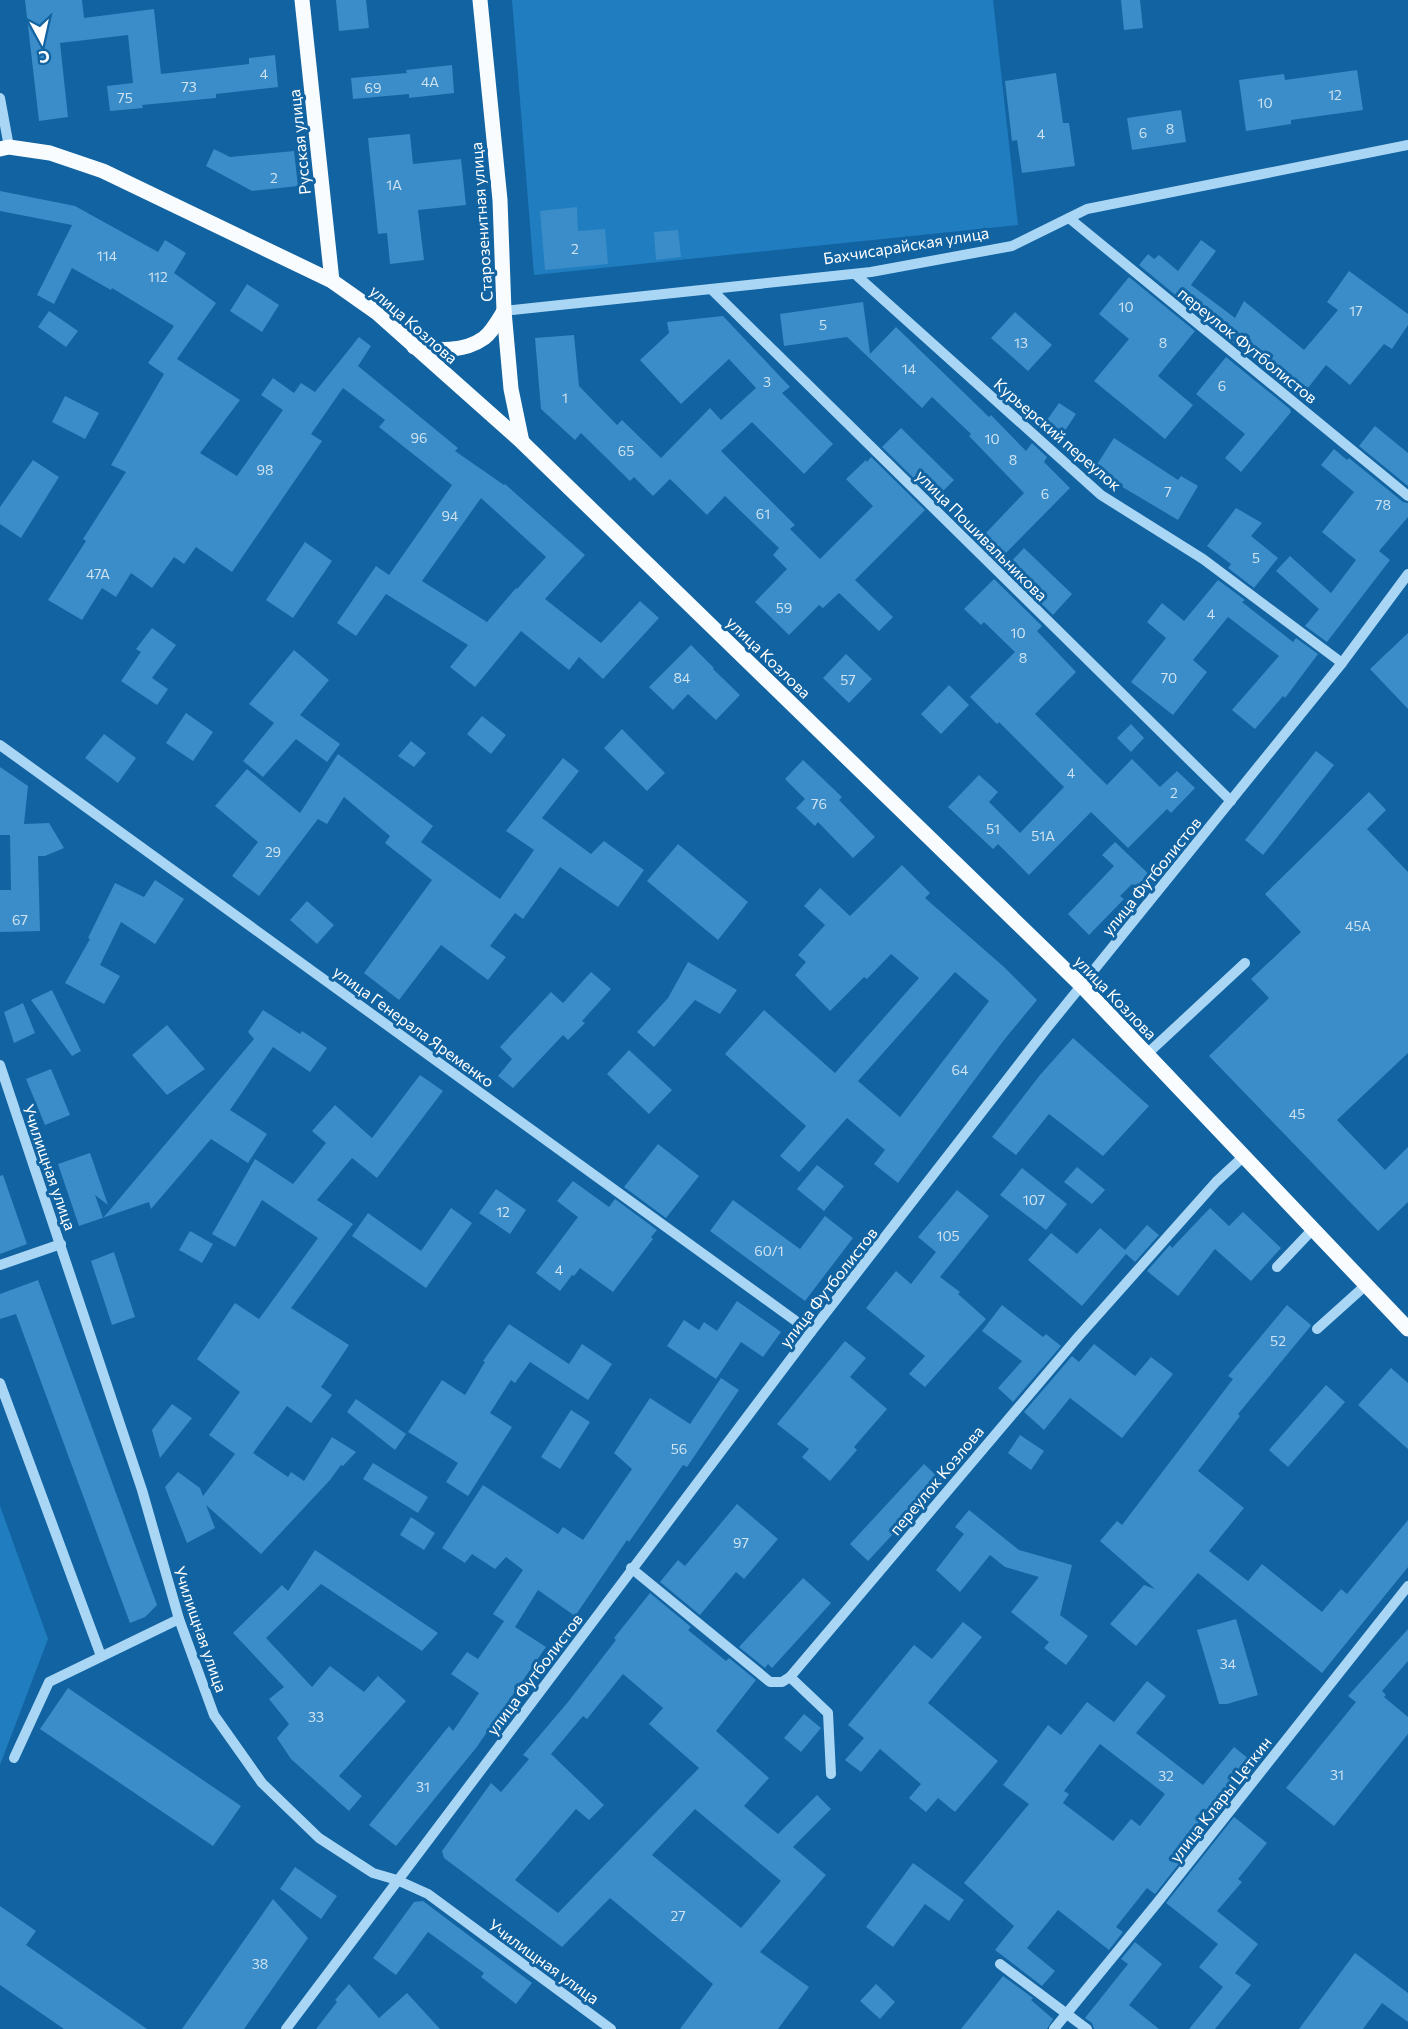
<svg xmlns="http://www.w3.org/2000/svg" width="1408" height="2029" font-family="Commissioner,sans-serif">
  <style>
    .green { fill: #207dbf }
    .building { fill: #3a8dc8; fill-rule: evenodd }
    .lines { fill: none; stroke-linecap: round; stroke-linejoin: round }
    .minor { stroke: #aad6f5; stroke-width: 10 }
    .major { stroke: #f9fcff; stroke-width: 15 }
    .labels { text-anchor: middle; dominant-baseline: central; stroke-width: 6; stroke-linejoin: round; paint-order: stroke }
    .number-label { font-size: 14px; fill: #cee2f1 }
    .street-label { font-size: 16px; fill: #fff; stroke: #1163a1 }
  </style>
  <rect width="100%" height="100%" fill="#1163a1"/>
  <g class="green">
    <polygon points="512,0 993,0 1018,225 534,275"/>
    <polygon points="0,1506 48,1639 0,1765"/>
  </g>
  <g class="building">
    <polygon points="25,0 82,0 84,18 154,9 161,74 249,64 249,58 275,55 278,87 216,94 216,98 142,105 143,108 110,111 107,86 133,83 128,35 60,43 68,117 39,121"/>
    <polygon points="336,0 366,0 369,28 339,31"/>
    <polygon points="1121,0 1140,0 1143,28 1124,30"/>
    <polygon points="452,65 454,93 409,98 409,94 353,99 351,78 407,73 406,70"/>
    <polygon points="1357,70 1363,110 1291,120 1291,124 1246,131 1239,80 1284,74 1285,80"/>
    <polygon points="1056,73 1063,123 1069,123 1075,166 1022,173 1017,140 1012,141 1005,81"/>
    <polygon points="1181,110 1186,142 1132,150 1127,118"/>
    <polygon points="410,134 413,164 461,159 466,205 418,210 424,260 390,264 387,233 378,234 368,138"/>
    <polygon points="214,149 230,157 294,151 298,186 252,191 206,166"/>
    <path d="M0,191L75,206L158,252L165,240L186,253L174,273L216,303L177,359L240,400L200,453L237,476L283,410L261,395L273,378L294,393L301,383L315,392L359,337L371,346L358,366L458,448L455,451L504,485L505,484L585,555L545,599L601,643L640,601L659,618L603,679L579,657L569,670L521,631L475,687L450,667L468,645L386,594L356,636L337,623L376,566L389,575L452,485L379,427L385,420L343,388L311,434L322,441L232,572L196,547L184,564L174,557L152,588L131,573L116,597L102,588L82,620L48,600L86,541L83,539L126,472L111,465L164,374L148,363L174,326L112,288L111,290L72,268L54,304L37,295L72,225L0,211ZM481,498L546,557L517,589L516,588L487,622L422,581Z"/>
    <polygon points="577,207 578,231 605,229 608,264 545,270 540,211"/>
    <polygon points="678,230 681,257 656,260 654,232"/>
    <polygon points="1201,240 1216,251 1191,285 1235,318 1244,301 1304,350 1338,310 1327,302 1349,271 1408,314 1408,325 1392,349 1384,344 1350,385 1326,365 1300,398 1139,265 1148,254 1154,259 1159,255 1178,271"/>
    <polygon points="1129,277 1195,331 1158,376 1193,405 1165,439 1094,381 1129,339 1099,314"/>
    <polygon points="247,284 279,305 262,332 230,311"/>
    <polygon points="863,302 870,354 896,327 989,417 991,415 1026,451 1032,443 1047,457 1044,462 1070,488 1004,555 984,535 1024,493 969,436 971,434 932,397 922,408 847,337 784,346 780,314"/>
    <polygon points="49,311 78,331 66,347 38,327"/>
    <polygon points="1015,312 1052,345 1028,371 991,338"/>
    <polygon points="723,316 790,387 782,393 833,444 804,474 752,422 721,451 795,525 790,529 820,559 873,506 846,479 866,460 867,462 871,457 925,510 855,580 893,617 879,631 839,593 823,608 819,605 789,635 755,602 787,569 773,555 779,548 725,496 707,515 670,479 653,496 634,477 630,481 581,433 575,440 541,409 535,338 574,335 579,386 617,425 622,420 661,458 710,408 721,420 756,388 729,359 681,404 640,360 669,333 667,322"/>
    <polygon points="1226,357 1290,409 1291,412 1241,472 1225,458 1245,434 1196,394"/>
    <polygon points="65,396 99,413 85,439 52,422"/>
    <polygon points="1059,403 1076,414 1056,444 1040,430"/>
    <polygon points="1375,426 1408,453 1408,486 1359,446"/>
    <polygon points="901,428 954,480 935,499 882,447"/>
    <polygon points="1114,438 1178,480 1181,476 1198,486 1178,520 1114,482 1112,485 1092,472"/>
    <polygon points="1334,449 1347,460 1349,458 1403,502 1408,503 1408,517 1379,551 1390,560 1327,642 1305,626 1319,609 1276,571 1290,556 1331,593 1356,560 1322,532 1354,492 1321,465"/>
    <polygon points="33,460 59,477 21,538 0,524 0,507"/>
    <polygon points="1236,508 1262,523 1251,536 1278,558 1254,588 1228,568 1231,564 1207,546"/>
    <polygon points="305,542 332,561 293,618 266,600"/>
    <polygon points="1024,548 1072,594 1053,615 1005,568"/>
    <polygon points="994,579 1042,626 1037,631 1076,672 1035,714 1107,785 1132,759 1160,787 1177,771 1195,788 1171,813 1167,809 1128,848 1091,812 1029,875 998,844 993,849 948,807 979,775 998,792 989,802 1020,833 1064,787 999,722 997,724 970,697 1015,652 984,622 981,625 964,609"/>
    <polygon points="1218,580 1245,600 1242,602 1293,642 1296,638 1318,654 1285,698 1283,696 1255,729 1232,710 1279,656 1228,617 1193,660 1207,672 1173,715 1131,682 1166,638 1147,622 1162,603 1184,621"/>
    <polygon points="152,628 176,645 152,678 168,689 157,705 121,681 141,652 136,649"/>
    <polygon points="1408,633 1408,709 1370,669"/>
    <polygon points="691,645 714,668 713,669 740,695 716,720 688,694 673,710 649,687"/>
    <polygon points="294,650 329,680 300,715 340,744 327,762 296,739 263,777 243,761 274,723 249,704"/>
    <polygon points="846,654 872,679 849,703 823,678"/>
    <polygon points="949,685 969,705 941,734 921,714"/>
    <polygon points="186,713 213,732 193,761 166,743"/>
    <polygon points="482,716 506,735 491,754 467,734"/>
    <polygon points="1131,724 1144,738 1131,752 1117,738"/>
    <polygon points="622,729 665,773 647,791 604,748"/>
    <polygon points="104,734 136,758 118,783 85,758"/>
    <polygon points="411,741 426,753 414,767 398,756"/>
    <polygon points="1316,751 1334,765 1263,855 1245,840"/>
    <polygon points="338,754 433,826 421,842 500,899 534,850 506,831 563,758 579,771 542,818 591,854 604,841 644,870 618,907 560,867 523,919 515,913 490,946 506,957 488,980 441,945 399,1000 364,973 432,880 385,843 390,836 344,797 327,824 318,819 259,896 232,876 258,842 215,806 247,769 300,813"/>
    <polygon points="803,760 842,797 839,800 875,837 853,858 818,822 815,826 796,808 805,799 785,779"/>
    <polygon points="0,767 28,786 24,824 49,823 64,848 45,856 38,856 40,931 0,932 0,890 11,890 10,835 0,835"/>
    <polygon points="1369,792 1386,810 1367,829 1408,872 1408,1053 1337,1120 1385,1170 1408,1147 1408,1202 1378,1231 1209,1056 1269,998 1251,979 1301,932 1265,894"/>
    <polygon points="1115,842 1156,881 1144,896 1132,884 1120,896 1124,899 1089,935 1068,914 1114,866 1102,855"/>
    <polygon points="678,844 748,902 718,940 647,881"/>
    <path d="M902,865L930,893L925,898L1004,967L1037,1000L1004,1040L898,1183L874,1164L885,1150L847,1118L799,1172L780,1156L806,1126L725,1054L764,1010L835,1073L919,978L891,954L867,979L864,977L830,1011L795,975L806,962L798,955L825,925L804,906L820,888L850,916ZM955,972L989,1001L900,1117L858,1081Z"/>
    <polygon points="155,880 184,899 155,944 121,922 100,965 120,976 104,1004 65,983 90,939 88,938 115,883 144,897"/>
    <polygon points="307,901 334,925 317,944 290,920"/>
    <polygon points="688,962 737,990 720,1014 695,1000 654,1047 637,1032 668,998"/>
    <polygon points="591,972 611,989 582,1021 585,1023 568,1040 563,1035 513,1088 498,1076 512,1059 500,1047 551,992 563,1003"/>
    <polygon points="52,990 81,1051 72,1056 31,1000"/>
    <polygon points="23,1003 35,1033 14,1043 4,1012"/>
    <polygon points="263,1010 300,1034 302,1031 327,1048 310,1072 273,1047 230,1110 267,1134 248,1163 211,1139 151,1209 149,1202 79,1226 58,1164 90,1153 108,1205 95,1195 103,1218 254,1039 248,1032"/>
    <polygon points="167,1025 205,1069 167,1095 132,1055"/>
    <polygon points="1073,1038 1149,1106 1103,1156 1049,1114 1016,1155 992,1137 1040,1075"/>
    <polygon points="629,1050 672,1090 649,1114 607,1074"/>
    <polygon points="51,1069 70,1115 45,1125 26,1079"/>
    <polygon points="420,1075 443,1091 377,1178 352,1158 317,1200 353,1224 291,1308 349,1345 321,1387 332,1395 311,1423 287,1406 253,1453 288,1477 291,1472 304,1481 332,1437 356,1452 343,1466 341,1465 330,1480 261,1554 206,1505 215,1528 187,1543 165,1487 178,1472 200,1488 203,1496 235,1454 209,1435 240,1392 197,1359 235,1303 259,1319 318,1238 262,1200 235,1247 212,1234 255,1159 293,1184 326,1143 312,1131 335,1105 372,1138"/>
    <polygon points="658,1144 699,1176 666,1218 624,1187"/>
    <polygon points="817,1165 844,1186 824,1211 797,1189"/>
    <polygon points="1077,1167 1105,1190 1092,1204 1064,1182"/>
    <polygon points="1022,1168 1067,1204 1046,1230 1000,1195"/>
    <polygon points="3,1175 27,1244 0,1254 0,1176"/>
    <polygon points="573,1181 609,1207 615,1199 657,1230 651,1237 653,1239 613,1292 580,1268 574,1276 572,1275 560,1291 536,1273 578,1217 557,1201"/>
    <polygon points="496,1189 526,1210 510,1234 479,1213"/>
    <polygon points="957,1190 989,1216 940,1277 960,1292 958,1294 986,1319 925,1387 909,1374 925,1356 866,1308 896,1271 911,1284 936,1252 918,1237"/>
    <polygon points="733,1200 800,1249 825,1216 853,1238 805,1301 710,1231"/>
    <polygon points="451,1208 472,1223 426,1288 352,1236 368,1213 421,1251"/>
    <polygon points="1210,1208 1229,1226 1243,1212 1281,1248 1251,1281 1215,1249 1178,1296 1147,1271 1170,1245 1172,1248"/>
    <polygon points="1147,1225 1159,1235 1135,1262 1126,1254 1082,1306 1028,1260 1051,1233 1077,1254 1100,1228 1125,1250"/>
    <polygon points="190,1231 213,1244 202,1263 179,1250"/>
    <polygon points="114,1252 135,1317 112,1325 91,1261"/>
    <polygon points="38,1280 157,1605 145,1617 130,1623 16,1314 0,1319 0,1294"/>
    <polygon points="737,1301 781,1332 763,1357 741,1342 716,1379 667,1346 684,1320 699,1330 704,1322 717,1331"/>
    <polygon points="1002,1305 1043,1337 1046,1334 1061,1346 1013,1402 998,1388 1022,1361 982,1331"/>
    <polygon points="1287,1305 1311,1325 1310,1327 1238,1414 1240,1416 1198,1471 1244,1508 1209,1551 1248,1581 1262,1564 1322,1612 1341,1589 1347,1594 1408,1520 1408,1567 1322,1673 1198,1573 1136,1646 1110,1624 1144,1585 1155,1589 1100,1541 1117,1521 1122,1525 1233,1379 1228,1376"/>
    <polygon points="509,1324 569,1364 582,1344 612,1364 588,1400 530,1362 515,1383 511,1380 490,1413 512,1427 468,1496 446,1482 458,1463 408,1432 442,1380 465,1395 485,1362 483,1361"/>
    <polygon points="845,1341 866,1358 850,1377 887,1409 854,1447 857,1450 830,1481 802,1457 809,1449 777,1424"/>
    <polygon points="1094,1344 1135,1376 1151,1357 1173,1374 1122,1438 1070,1398 1044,1430 1024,1412 1072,1356 1079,1362"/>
    <polygon points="1391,1368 1408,1383 1408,1449 1358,1405"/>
    <polygon points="721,1378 739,1390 687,1467 683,1465 629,1542 627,1540 575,1616 538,1590 515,1627 546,1647 476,1748 396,1846 369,1825 449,1726 453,1731 479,1693 451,1674 467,1652 478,1659 504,1621 493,1614 523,1570 506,1557 495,1569 472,1554 465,1563 442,1548 483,1485 558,1534 563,1527 583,1540 632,1469 614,1453 650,1398 690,1424"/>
    <polygon points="1326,1385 1345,1402 1288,1467 1269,1450"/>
    <polygon points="356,1399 406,1434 395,1450 347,1412"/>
    <polygon points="172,1404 192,1418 160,1458 152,1430"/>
    <polygon points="571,1410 590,1422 560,1469 541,1457"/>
    <polygon points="1020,1435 1044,1451 1031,1470 1008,1453"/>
    <polygon points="373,1463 428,1497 418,1513 363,1479"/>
    <polygon points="924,1464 942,1481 868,1561 850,1544"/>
    <polygon points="737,1504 778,1539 744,1579 736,1572 700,1615 660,1582 678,1560 685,1566"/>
    <polygon points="969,1510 1019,1550 1072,1565 1060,1615 1088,1636 1066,1665 1044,1648 1049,1642 1011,1612 1039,1577 1005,1567 990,1555 960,1592 936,1570 964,1534 955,1527"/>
    <polygon points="411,1517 435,1533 424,1550 400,1535"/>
    <polygon points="315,1550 438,1633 422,1651 321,1584 266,1638 312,1687 330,1666 364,1692 378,1676 406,1701 339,1776 362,1796 349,1811 291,1759 277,1738 289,1724 269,1699 284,1687 233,1633 282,1585 288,1591"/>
    <polygon points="803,1578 831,1603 772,1668 768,1664 765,1668 739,1647"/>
    <path d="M650,1593L691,1627L688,1630L704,1643L726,1661L729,1658L756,1680L716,1731L769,1778L744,1806L778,1834L817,1795L831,1809L793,1847L826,1875L760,1952L809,1987L778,2029H680L713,1984L610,1898L562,1947L444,1858L442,1851L491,1783L501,1792L529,1759L523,1755L568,1702L616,1640L614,1638ZM623,1674L663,1708L649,1724L699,1768L558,1913L515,1880L576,1809L589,1820L604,1805L551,1754L583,1716L587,1719ZM695,1809L781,1881L741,1928L652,1855Z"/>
    <polygon points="1236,1619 1258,1695 1227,1704 1219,1704 1197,1630"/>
    <polygon points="963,1622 982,1637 928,1703 998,1761 955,1812 938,1798 926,1812 909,1798 921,1784 880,1749 861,1772 845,1760 864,1738 848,1725 914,1645 932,1659"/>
    <polygon points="1408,1629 1408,1661 1382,1691 1386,1695 1384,1697 1408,1717 1408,1734 1334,1826 1286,1788 1356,1702 1348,1696"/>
    <path d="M1147,1681L1166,1696L1136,1733L1203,1785L1234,1747L1250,1760L1216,1802L1223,1808L1155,1894L1147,1888L1116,1927L1123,1932L1109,1950L1058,1910L1027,1948L1055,1971L1042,1986L995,1950L1014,1926L964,1883L1029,1804L1003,1785L1048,1725L1061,1735L1087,1702L1114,1722ZM1100,1744L1165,1794L1140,1826L1131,1819L1113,1841L1063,1803L1069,1794L1064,1791Z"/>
    <polygon points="68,1688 241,1806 213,1846 40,1729"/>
    <polygon points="804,1714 821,1728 801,1752 784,1738"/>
    <polygon points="1234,1817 1267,1843 1238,1879 1242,1882 1217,1911 1258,1944 1235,1973 1251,1985 1215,2029 1189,2029 1223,1987 1199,1967 1218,1944 1166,1903"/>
    <polygon points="913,1863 964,1900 949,1921 925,1904 893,1947 866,1927"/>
    <polygon points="295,1867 337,1896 321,1919 280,1889"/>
    <polygon points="273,1899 308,1938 244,2029 182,2029"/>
    <polygon points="423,1901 532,1983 516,2004 481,1977 484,1973 428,1932 396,1975 373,1958 414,1902"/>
    <polygon points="0,1906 36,1931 26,1945 147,2029 64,2029 0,1985"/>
    <polygon points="1135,1942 1162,1964 1129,2005 1159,2029 1094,2029 1092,2023 1085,2018 1128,1964 1121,1959"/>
    <polygon points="1355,1953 1408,1993 1408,2022 1382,2003 1363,2029 1299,2029"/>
    <polygon points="1003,1976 1033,1998 1031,2000 1053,2019 1047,2029 961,2029"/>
    <polygon points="349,1984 379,2018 407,1993 440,2029 316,2029 337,2002 335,2000"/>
    <polygon points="876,1984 895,2002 880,2019 860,2001"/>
  </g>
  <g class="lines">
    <g class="minor">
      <polyline points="0,98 9,147"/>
      <polyline points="1069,218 1408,496"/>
      <polyline points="855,274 1101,495 1203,559 1342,663"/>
      <polyline points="711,289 1231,801"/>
      <polyline points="504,311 871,272 1012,246 1087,209 1408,145"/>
      <polyline points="0,745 811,1332"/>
      <polyline points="1147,1054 1245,963"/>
      <polyline points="0,1065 142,1490 179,1619 214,1715 262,1783 319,1838 373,1873 397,1880 428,1894 611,2029"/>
      <polyline points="0,1265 61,1244"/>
      <polyline points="1277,1267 1313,1229"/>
      <polyline points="1317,1329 1366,1285"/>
      <polyline points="0,1383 101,1656"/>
      <polyline points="631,1568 770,1682 782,1682 790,1677 1078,1337 1216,1182 1243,1157"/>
      <polyline points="790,1677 828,1713 831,1774"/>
      <polyline points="14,1758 49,1682 179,1619"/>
      <polyline points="1000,1964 1087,2029"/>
      <polyline points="286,2029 811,1332 1047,1028 1342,663 1408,574"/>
      <polyline points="1054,2029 1157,1903 1408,1586"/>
    </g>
    <g class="major">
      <polyline points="302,0 332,281"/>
      <polyline points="480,0 500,200 504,311 511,389 522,442"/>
      <polyline points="0,149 9,147 50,153 103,171 332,281 376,312 522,442 1082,986 1408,1329"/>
      <path d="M414,347C438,350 463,353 484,338C492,332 499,319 504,311"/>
    </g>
  </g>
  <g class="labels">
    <g class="number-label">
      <text x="264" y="73">4</text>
      <text x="430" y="81">4А</text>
      <text x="189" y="86">73</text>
      <text x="373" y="87">69</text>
      <text x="1335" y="94">12</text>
      <text x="125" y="97">75</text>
      <text x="1265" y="102">10</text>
      <text x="1170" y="128">8</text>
      <text x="1143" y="132">6</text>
      <text x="1041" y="133">4</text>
      <text x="274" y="177">2</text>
      <text x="394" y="184">1А</text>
      <text x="575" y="248">2</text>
      <text x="107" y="255">114</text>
      <text x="158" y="276">112</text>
      <text x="1126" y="306">10</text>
      <text x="1356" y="310">17</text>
      <text x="823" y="324">5</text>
      <text x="1021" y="342">13</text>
      <text x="1163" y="342">8</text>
      <text x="909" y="368">14</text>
      <text x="767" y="381">3</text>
      <text x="1222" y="385">6</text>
      <text x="565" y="397">1</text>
      <text x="419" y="437">96</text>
      <text x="992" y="438">10</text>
      <text x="626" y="450">65</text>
      <text x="1013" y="459">8</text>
      <text x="265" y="469">98</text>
      <text x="1168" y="491">7</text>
      <text x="1045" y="493">6</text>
      <text x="1383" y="504">78</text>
      <text x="763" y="513">61</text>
      <text x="450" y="515">94</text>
      <text x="1256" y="557">5</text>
      <text x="98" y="573">47А</text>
      <text x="784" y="607">59</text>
      <text x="1211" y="613">4</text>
      <text x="1018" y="632">10</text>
      <text x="1023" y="657">8</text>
      <text x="682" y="677">84</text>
      <text x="1169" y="677">70</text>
      <text x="848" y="679">57</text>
      <text x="1071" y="772">4</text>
      <text x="1174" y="792">2</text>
      <text x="819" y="803">76</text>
      <text x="993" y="828">51</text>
      <text x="1043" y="835">51А</text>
      <text x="273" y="851">29</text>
      <text x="20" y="919">67</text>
      <text x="1358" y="925">45А</text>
      <text x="960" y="1069">64</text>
      <text x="1297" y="1113">45</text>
      <text x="1034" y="1199">107</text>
      <text x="503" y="1211">12</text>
      <text x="948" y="1235">105</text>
      <text x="769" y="1250">60/1</text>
      <text x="559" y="1269">4</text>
      <text x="1278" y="1340">52</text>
      <text x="679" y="1448">56</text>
      <text x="741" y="1542">97</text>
      <text x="1228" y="1663">34</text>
      <text x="316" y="1716">33</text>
      <text x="1337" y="1774">31</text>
      <text x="1166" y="1775">32</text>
      <text x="423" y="1786">31</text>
      <text x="678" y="1915">27</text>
      <text x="260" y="1963">38</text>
    </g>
    <g class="street-label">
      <text transform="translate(299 142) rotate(-96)">Русская улица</text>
      <text transform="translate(481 222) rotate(-94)">Старозенитная улица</text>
      <text transform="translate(906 245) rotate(-9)">Бахчисарайская улица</text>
      <text transform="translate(414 324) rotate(41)">улица Козлова</text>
      <text transform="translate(1248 345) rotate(39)">переулок Футболистов</text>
      <text transform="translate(1058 434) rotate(41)">Курьерский переулок</text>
      <text transform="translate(982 535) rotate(45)">улица Пошивальникова</text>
      <text transform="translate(769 657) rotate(44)">улица Козлова</text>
      <text transform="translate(1151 876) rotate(-51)">улица Футболистов</text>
      <text transform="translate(1116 997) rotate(46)">улица Козлова</text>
      <text transform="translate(414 1026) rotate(36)">улица Генерала Яременко</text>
      <text transform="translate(50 1167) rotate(71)">Училищная улица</text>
      <text transform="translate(828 1287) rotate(-52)">улица Футболистов</text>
      <text transform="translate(936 1480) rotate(-50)">переулок Козлова</text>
      <text transform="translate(201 1629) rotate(71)">Училищная улица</text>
      <text transform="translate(534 1674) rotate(-53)">улица Футболистов</text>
      <text transform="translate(1220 1799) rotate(-52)">улица Клары Цеткин</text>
      <text transform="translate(544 1961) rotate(36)">Училищная улица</text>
    </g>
  </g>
  <g transform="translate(42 42) rotate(172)" stroke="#1163a1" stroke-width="4.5" paint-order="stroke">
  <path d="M0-4.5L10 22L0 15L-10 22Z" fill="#ffffff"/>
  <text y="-9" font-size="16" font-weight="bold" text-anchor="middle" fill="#ffffff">С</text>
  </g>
</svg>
